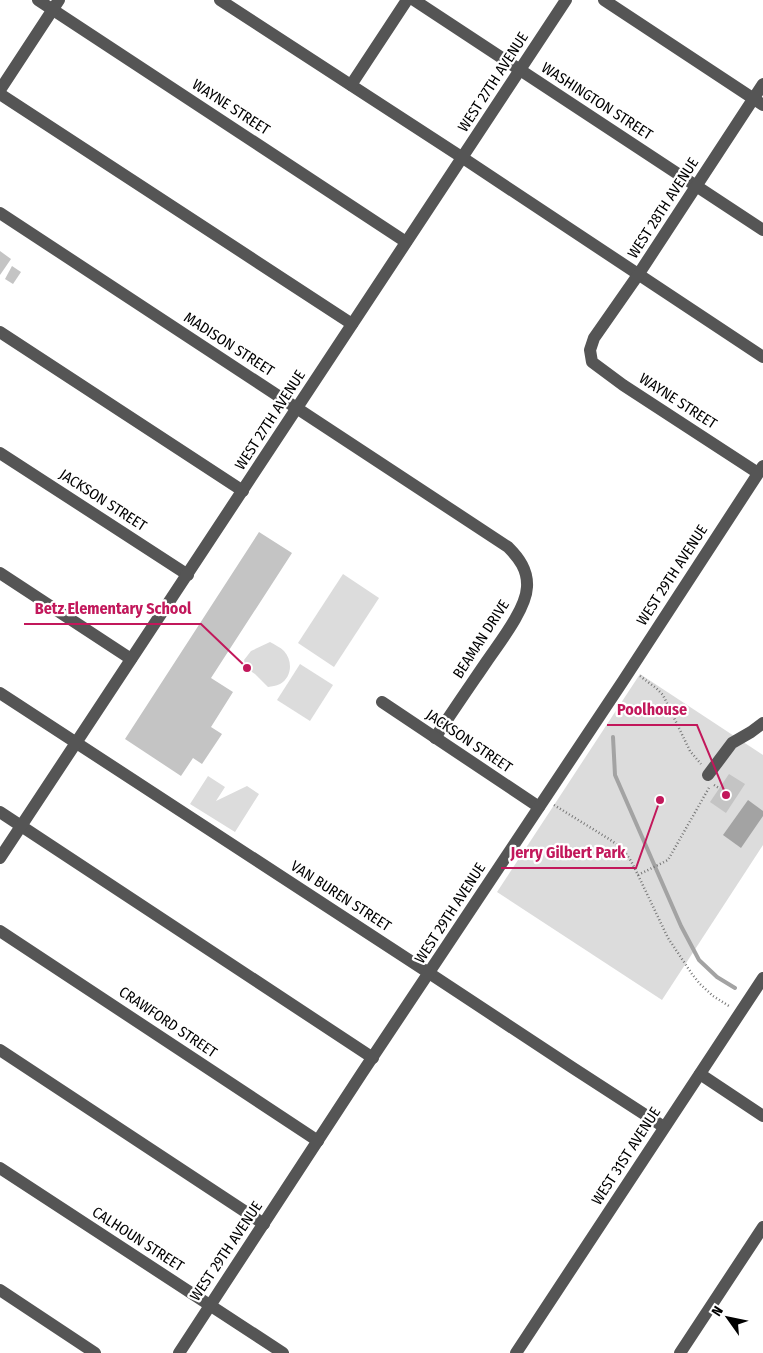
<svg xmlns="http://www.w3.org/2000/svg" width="763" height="1353" font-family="'Fira Sans Condensed',sans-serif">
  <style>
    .green { fill: #dcdcdc }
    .water { fill: #a3a3a3 }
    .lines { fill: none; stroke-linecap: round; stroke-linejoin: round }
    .stream { stroke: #a3a3a3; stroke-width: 4 }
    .building { fill: #c4c4c4 }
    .path { stroke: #777; stroke-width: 2.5; stroke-dasharray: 1 2.5; stroke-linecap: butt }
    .minor { stroke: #555; stroke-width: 12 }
    .labels { text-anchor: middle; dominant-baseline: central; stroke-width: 4.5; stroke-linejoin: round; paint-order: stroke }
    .street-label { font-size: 15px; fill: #000; stroke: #fff }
    .leader { fill: none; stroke: #c2185b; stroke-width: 2 }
    .callout-dot { fill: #c2185b; stroke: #fff; stroke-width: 2 }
    .callout-label { font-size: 16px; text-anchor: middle; font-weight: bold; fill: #c2185b; stroke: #fff; stroke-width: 4.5; stroke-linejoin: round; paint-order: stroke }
  </style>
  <rect width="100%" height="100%" fill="#fff"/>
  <g class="green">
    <polygon points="343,574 379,598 334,667 298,643"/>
    <path d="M270,642C275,645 280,647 284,651C293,661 292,677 280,684C276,686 272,686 268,687L255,674L246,668L244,660L251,651Z"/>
    <polygon points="300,664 333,685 310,721 277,700"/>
    <polygon points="640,674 763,755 763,845 662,1000 497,892"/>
    <polygon points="208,776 225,787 216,801 247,786 259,794 235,832 190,804"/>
  </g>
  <polygon class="water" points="748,800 763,811 763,816 741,848 723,835"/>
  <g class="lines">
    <polyline class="stream" points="613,737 615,775 681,926 699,960 717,977 735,988"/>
  </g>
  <g class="building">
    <polygon points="0,251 11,259 0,275"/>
    <polygon points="12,266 21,272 13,284 5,279"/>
    <polygon points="259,532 292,553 211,678 233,692 211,727 222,734 202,764 193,758 181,776 125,739"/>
    <polygon points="729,774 745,784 726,813 710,802"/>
  </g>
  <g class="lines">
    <g class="path">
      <polyline points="640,676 656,688 663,695 690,751 701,764"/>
      <polyline points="714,785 719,788"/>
      <polyline points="554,805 609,839 622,848 631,861 638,875 668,938 692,974 700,984 713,996 729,1006"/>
      <polyline points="638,875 668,860 710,786"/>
    </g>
    <g class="minor">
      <polyline points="38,0 406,242"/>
      <polyline points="220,0 463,158 763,357"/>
      <polyline points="414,0 763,230"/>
      <polyline points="604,0 763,105"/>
      <polyline points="351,85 407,0"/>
      <polyline points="0,90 59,0"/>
      <polyline points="0,94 352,324"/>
      <path d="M0,213L508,547C519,558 528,570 527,587C526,609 500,642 487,661C470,686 452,712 435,738"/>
      <polyline points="0,332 243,491"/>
      <polyline points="0,453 188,575"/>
      <polyline points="758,473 623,385 592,362 590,350 594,338 638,275 763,84"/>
      <polyline points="0,573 131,659"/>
      <polyline points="0,693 429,973 573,1068 664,1127"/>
      <polyline points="382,702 539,807"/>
      <polyline points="708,775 732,743 751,732 763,723"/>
      <polyline points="0,812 373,1058"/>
      <polyline points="0,858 566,0"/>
      <polyline points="0,931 318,1141"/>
      <polyline points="0,1050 264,1224"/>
      <polyline points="700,1074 763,1116"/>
      <polyline points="0,1168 283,1353"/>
      <polyline points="0,1290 95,1353"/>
      <polyline points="179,1353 362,1073 623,681 763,466"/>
      <polyline points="516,1353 763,978"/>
      <polyline points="680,1353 763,1227"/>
    </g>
  </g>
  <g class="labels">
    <g class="street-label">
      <text transform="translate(493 82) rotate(-57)">WEST 27TH AVENUE</text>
      <text transform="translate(597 101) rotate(33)">WASHINGTON STREET</text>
      <text transform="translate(231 107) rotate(33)">WAYNE STREET</text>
      <text transform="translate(663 208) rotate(-57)">WEST 28TH AVENUE</text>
      <text transform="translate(229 344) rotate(33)">MADISON STREET</text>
      <text transform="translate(678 401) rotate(33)">WAYNE STREET</text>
      <text transform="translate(270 420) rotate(-57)">WEST 27TH AVENUE</text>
      <text transform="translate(103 500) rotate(33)">JACKSON STREET</text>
      <text transform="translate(672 575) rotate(-57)">WEST 29TH AVENUE</text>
      <text transform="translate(481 639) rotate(-57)">BEAMAN DRIVE</text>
      <text transform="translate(469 741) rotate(34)">JACKSON STREET</text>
      <text transform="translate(341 896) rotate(33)">VAN BUREN STREET</text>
      <text transform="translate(450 913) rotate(-57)">WEST 29TH AVENUE</text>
      <text transform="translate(168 1022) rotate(34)">CRAWFORD STREET</text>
      <text transform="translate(626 1156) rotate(-57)">WEST 31ST AVENUE</text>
      <text transform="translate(138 1239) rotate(33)">CALHOUN STREET</text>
      <text transform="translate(226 1251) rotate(-56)">WEST 29TH AVENUE</text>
    </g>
  </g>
  <path class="leader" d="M247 668L201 624H24M726 795L697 725H607M660 800L636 868H501"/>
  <g class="callout-dot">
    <circle cx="247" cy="668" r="5"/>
    <circle cx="726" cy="795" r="5"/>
    <circle cx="660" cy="800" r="5"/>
  </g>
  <g class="callout-label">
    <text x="113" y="614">Betz Elementary School</text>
    <text x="652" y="715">Poolhouse</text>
    <text x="568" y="858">Jerry Gilbert Park</text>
  </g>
  <g transform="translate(728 1318) rotate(303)" stroke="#ffffff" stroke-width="4" paint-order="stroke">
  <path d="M0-4L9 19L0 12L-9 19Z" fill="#000000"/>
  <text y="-8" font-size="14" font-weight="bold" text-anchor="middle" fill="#000000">N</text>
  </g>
</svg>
